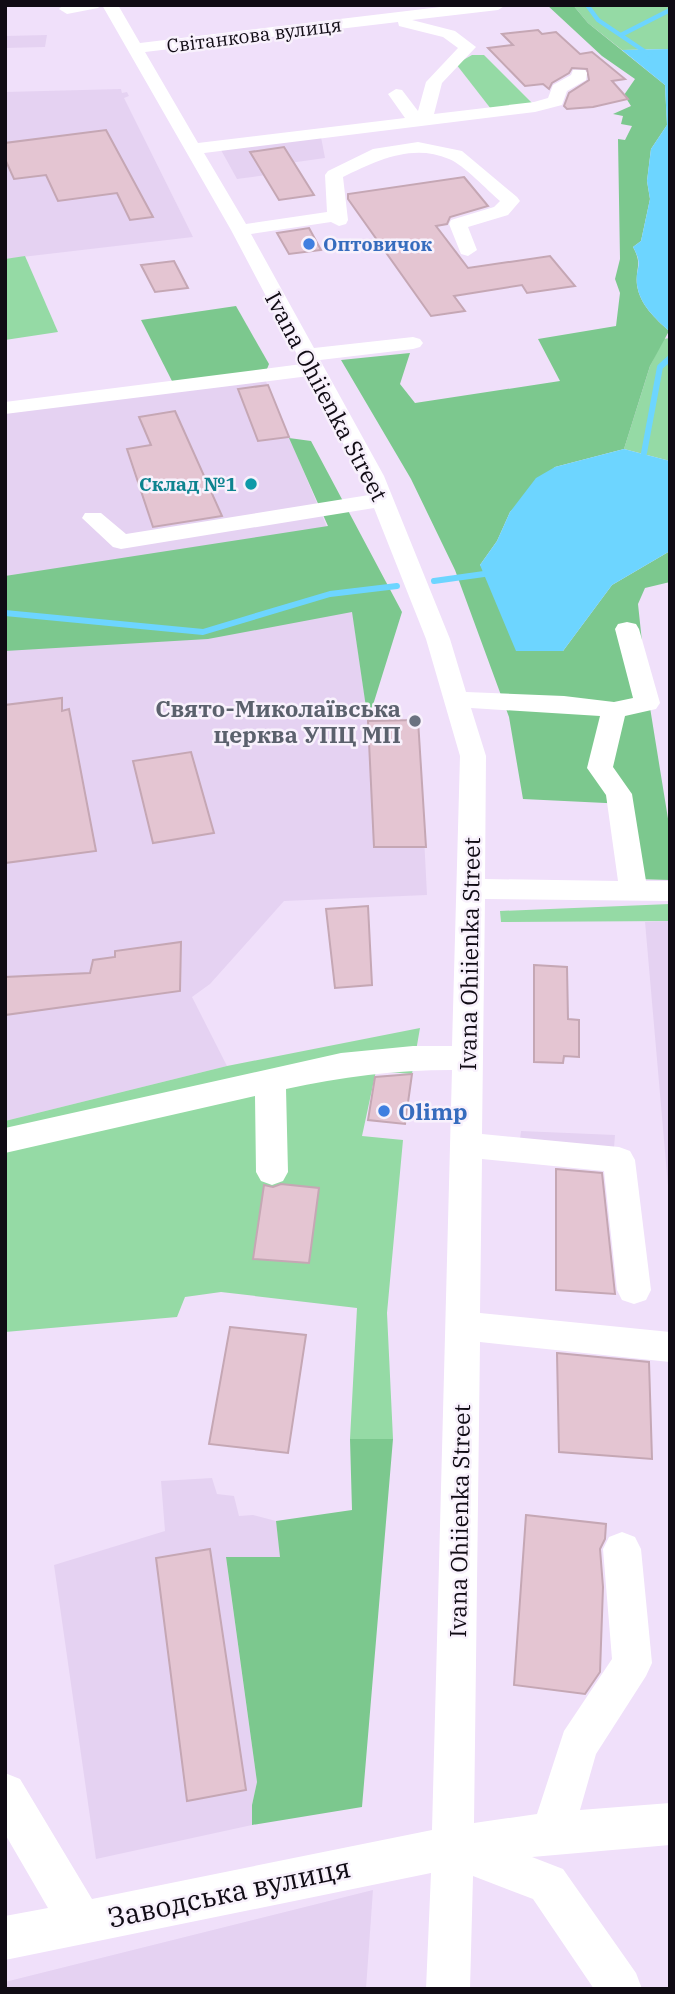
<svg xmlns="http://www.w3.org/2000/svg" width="675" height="1994" font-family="'IBM Plex Serif',serif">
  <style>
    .built { fill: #e5d2f2 }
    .green { fill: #95daa5 }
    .forest { fill: #7cc88e }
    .water { fill: #6dd5ff }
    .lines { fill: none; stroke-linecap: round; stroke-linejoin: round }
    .stream-far1 { stroke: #6dd5ff; stroke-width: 4.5 }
    .stream { stroke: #6dd5ff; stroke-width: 6 }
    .building { fill: #e4c5d2; stroke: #c5a7b4; stroke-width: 2 }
    .minor { fill: #fff; fill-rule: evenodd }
    .shop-dot { fill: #3f7fe0; stroke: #f8f1fc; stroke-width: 2.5 }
    .culture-dot { fill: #0f9aa8; stroke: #f8f1fc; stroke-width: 2.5 }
    .worship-dot { fill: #6b7280; stroke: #f8f1fc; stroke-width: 2.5 }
    .labels { text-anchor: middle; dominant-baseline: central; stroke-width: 5; stroke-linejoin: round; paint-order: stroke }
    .far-street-label { font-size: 19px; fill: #100b14; stroke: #f8f1fc }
    .far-shop-label { font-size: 19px; font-weight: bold; fill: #366cbe; stroke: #f8f1fc; text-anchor: start }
    .far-culture-label { font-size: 19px; font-weight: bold; fill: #0d838f; stroke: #f8f1fc; text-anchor: end }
    .street-label { font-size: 23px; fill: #100b14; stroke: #f8f1fc }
    .worship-label { font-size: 23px; font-weight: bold; fill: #5b616d; stroke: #f8f1fc; text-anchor: end }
    .shop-label { font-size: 23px; font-weight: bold; fill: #366cbe; stroke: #f8f1fc; text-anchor: start }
    .near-street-label { font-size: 28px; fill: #100b14; stroke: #f8f1fc }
  </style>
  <rect width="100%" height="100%" fill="#f0e0fa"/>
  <g class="built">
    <polygon points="47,35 45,47 5,48 5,36"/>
    <polygon points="121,89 122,93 127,92 129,96 124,98 193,237 5,259 5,92"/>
    <polygon points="321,137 325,158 261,167 266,175 237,179 221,150"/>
    <polygon points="265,379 347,575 368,720 418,720 427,895 284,901 210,984 192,997 227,1066 5,1121 5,413"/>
    <polygon points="670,921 670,1209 645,922"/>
    <polygon points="521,1131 615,1135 614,1148 519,1147"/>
    <polygon points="212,1478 217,1494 234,1496 239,1516 253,1515 276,1521 281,1557 226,1558 257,1782 252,1805 252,1825 96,1859 54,1565 165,1531 161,1481"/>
    <polygon points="373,1890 366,1989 5,1989 5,1982"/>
  </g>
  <g class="green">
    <polygon points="573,5 670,5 670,49 622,50 588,23"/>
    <polygon points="472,55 484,55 533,104 491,109 456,64"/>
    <polygon points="25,256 58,332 5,340 5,259"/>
    <polygon points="670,338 670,461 624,449 650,366 663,339"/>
    <polygon points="670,904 670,921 501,922 500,911"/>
    <polygon points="420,1028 412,1074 376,1071 362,1136 403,1140 387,1313 393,1439 350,1439 357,1308 221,1292 185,1297 177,1317 5,1332 5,1121 227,1066"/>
  </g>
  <g class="forest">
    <path d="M547,5H573L588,23L665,85L667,125L651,149L647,181L650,199L641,241L633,247C643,265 635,268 637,285C640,305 655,318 669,331L650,366L624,449L555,467L510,512L497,541L480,565L563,651L612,585L670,551V582L645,588L638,604L647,689L670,831V880L636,879L626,804L523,799L509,717L455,570L411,479L341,360L410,353L400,384L415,403L560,381L538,339L616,326L620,293L615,279L620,259L618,139L625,140L632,126L621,124L623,116L613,114L631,106L624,95L635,79L602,56Z"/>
    <polygon points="236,306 269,364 267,369 174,385 141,320"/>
    <polygon points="289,438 311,441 402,612 368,721 352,612 208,639 5,651 5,576 328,526"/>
    <polygon points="350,1439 393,1439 362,1807 252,1825 252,1805 257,1782 226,1557 280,1557 276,1521 352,1510"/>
  </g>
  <g class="water">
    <path d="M670,49V331H669C655,318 640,305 637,285C635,266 644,267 633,247L641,241L650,199L647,181L651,149L667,125L665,85L622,50Z"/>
    <polygon points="624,449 670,461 670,551 612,585 563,651 516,651 480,565 497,541 510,512 536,478 555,467"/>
  </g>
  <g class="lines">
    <g class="stream-far1">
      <polyline points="587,5 598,20 650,55"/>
      <polyline points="621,35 670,10"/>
    </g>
    <g class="stream">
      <polyline points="644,453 660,367 670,358"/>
      <polyline points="434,581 484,574"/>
      <polyline points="5,613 203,632 330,594 397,586"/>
    </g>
  </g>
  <g class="building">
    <polygon points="538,30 542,34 556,32 580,54 592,52 625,79 612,81 628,99 593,107 567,109 564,106 569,93 589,80 587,69 572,68 569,73 552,83 549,89 543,84 525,86 488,48 513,45 502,34"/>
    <polygon points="106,130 153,217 130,220 117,193 58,201 46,175 14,179 5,159 5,143"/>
    <polygon points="284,147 314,195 279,200 250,152"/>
    <polygon points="464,177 488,206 450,217 447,224 436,226 468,268 550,256 575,286 527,293 522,285 454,296 465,311 431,316 348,199 348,194"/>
    <polygon points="309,228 321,250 289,254 277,233"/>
    <polygon points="174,261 188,288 155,292 141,265"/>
    <polygon points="268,385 289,437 258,441 238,389"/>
    <polygon points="175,411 222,516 153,527 127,449 151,445 139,417"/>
    <polygon points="62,698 62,711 69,709 96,851 5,863 5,705"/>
    <polygon points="418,720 426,847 374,847 368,721"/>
    <polygon points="191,752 214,833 153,843 133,761"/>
    <polygon points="368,906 372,985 335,988 326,909"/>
    <polygon points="181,942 180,991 5,1015 5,977 90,973 93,960 115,957 115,951"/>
    <polygon points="534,965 567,967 568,1019 579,1020 579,1057 564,1056 563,1063 534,1062"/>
    <polygon points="412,1074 405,1124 368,1120 375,1077"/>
    <polygon points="556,1169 602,1173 615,1294 556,1290"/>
    <polygon points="281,1184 319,1188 309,1263 253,1259 264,1185 273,1187"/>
    <polygon points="230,1327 306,1335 288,1453 209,1444"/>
    <polygon points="557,1353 649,1362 652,1459 559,1452"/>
    <polygon points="526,1515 606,1524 605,1539 600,1549 603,1587 600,1672 585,1694 514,1685"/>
    <polygon points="210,1549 246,1790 187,1801 156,1558"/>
  </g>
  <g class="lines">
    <g class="minor">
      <polygon points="101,5 98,8 67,14 59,9 63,5"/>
      <path d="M102,5H118L140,43L457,5H506L498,10L412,20L455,31L476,47L442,83L434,114L534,102L548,98L553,85L571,75L573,70H585L587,73L586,80L567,91L562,105L535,112L204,153L246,224L327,212L325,175L328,171L373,149L418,142L462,151L517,197L520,201L508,215L468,227L477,250L468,256L461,254L449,224L451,220L494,207L500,201C487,190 464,165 449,159C412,143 376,161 343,177L348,220L346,224L339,226L331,222L251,234L314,348L413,337L420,339L423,343L420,347L413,349L320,360L384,476L450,639L466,692L564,696L614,702L633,698L615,629L618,624L627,622L636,624L639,629L660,703L656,709L625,716L613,767L632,794L646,881H670V901L485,899L482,1134L619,1147L630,1151L635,1160L651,1290L646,1300L634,1304L622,1300L617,1290L604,1171L482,1159L480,1313L670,1332V1362L480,1342L474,1823L537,1814L564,1731L612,1659L603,1549L609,1537L622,1532L635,1537L641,1549L652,1663L646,1676L596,1754L580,1810L670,1803V1845L532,1857L563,1869L636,1973L642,1989H594L533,1899L473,1876L470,1989H426L431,1873L5,1960V1916L48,1908L5,1834V1773L20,1779L92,1899L432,1830L452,1070C395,1070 341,1077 286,1089L288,1172L283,1181L272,1185L261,1181L256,1172L255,1096L5,1153V1128L341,1053L413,1046H452L460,756L426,639L374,508L121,549L113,547L82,518L85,513H101L126,534L369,495L309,376L5,414V402L302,364L231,230ZM398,22L399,26L443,37L458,48L426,82L418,111L402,90L396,89L388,94L405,118L198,143L145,52ZM471,708L600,716L587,768L606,795L618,881L485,879L486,756Z"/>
    </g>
  </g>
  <g class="shop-dot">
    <circle cx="309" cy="244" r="7"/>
    <circle cx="384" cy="1111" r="7"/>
  </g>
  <circle class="culture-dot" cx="251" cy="484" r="7"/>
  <circle class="worship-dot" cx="415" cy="721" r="7"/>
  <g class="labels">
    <g class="far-street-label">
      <text transform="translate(254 35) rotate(-7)">Світанкова вулиця</text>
    </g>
    <g class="far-shop-label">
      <text x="323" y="244">Оптовичок</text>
    </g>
    <g class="far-culture-label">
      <text x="237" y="484">Склад №1</text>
    </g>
    <g class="street-label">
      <text transform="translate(327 396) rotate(62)">Ivana Ohiienka Street</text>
      <text transform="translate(469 954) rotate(-89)">Ivana Ohiienka Street</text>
      <text transform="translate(459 1521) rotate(-89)">Ivana Ohiienka Street</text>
    </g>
    <g class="worship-label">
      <text x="401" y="708">Свято-Миколаївська<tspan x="401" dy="26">церква УПЦ МП</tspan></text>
    </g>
    <g class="shop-label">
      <text x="398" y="1111">Olimp</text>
    </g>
    <g class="near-street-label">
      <text transform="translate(229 1892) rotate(-12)">Заводська вулиця</text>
    </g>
  </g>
  <rect width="675" height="1994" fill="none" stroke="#100b14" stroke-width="14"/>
</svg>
